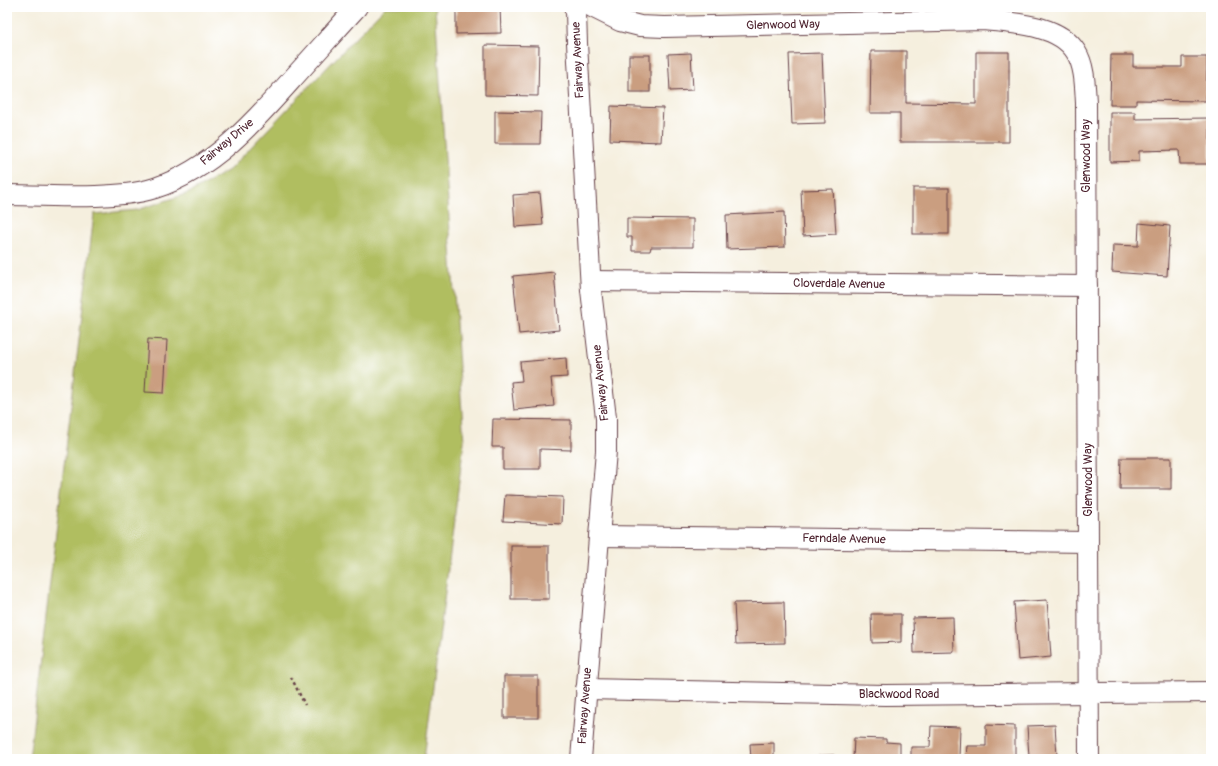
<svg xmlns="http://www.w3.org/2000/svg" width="1218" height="766" font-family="Pangolin,sans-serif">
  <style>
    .green { fill: #b0be61; stroke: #7d6e46 }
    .building { fill: #ca9e80 }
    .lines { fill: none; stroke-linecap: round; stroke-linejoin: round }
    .minor-casing { stroke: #643e46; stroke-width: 22 }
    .path { stroke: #643e46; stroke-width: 2.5; stroke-dasharray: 3 3; stroke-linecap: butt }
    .minor { stroke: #fff; stroke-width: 20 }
    .labels { text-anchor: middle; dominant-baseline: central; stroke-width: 4; stroke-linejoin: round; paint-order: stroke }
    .street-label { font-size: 12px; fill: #4a1f2b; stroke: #fff }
  </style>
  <rect width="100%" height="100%" fill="#fff"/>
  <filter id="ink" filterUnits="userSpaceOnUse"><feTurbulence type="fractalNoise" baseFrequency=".025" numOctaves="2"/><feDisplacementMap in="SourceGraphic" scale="8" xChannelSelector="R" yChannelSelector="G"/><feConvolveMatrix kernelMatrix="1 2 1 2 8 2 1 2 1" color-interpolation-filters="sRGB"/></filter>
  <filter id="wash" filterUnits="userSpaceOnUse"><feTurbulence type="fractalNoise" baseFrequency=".012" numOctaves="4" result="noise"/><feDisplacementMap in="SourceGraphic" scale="16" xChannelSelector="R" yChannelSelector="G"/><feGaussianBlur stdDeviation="0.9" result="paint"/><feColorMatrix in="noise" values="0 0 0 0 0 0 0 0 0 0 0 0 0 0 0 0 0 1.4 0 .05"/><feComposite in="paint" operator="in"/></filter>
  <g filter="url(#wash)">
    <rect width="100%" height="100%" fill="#f5efde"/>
    <polygon class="green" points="385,7 435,7 464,442 424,759 29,759 94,214 137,210 189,193 229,170"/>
    <g id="blocks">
      <g class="building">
        <polygon points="456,7 500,7 501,33 456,34"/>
        <polygon points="485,45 539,46 538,96 485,95"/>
        <polygon points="871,51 906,51 906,103 976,104 976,52 1009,52 1009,142 900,142 900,113 870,113"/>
        <polygon points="691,53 693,90 670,91 668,54"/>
        <polygon points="822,53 825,123 792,124 789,54"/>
        <rect x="629" y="55" width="21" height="37"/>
        <polygon points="1111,55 1133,55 1133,67 1182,67 1182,57 1207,57 1206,101 1136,100 1136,105 1110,105"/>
        <polygon points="611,106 663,108 661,142 610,140"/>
        <polygon points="495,111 541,112 540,144 495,144"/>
        <polygon points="1110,112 1135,112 1135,119 1210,118 1210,164 1180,164 1179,150 1139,151 1139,161 1110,162"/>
        <rect x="913" y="188" width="36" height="46"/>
        <polygon points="833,189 836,234 803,236 801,190"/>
        <polygon points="540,193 543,225 515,227 513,195"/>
        <polygon points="784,212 785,247 727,249 726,215"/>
        <polygon points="627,218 693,219 693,247 651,247 650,251 632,251 632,237 627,237"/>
        <polygon points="1139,223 1170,226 1167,276 1112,272 1113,245 1138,246"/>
        <polygon points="554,272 559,330 519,334 513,276"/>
        <polygon points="148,339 167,340 164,393 145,392"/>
        <polygon points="566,358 567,377 551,378 554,406 514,410 511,382 522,381 520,362"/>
        <polygon points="493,419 571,420 571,450 540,449 540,469 503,469 503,447 492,447"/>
        <polygon points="1121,458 1171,458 1171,489 1120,489"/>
        <polygon points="505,495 563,497 562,524 503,521"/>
        <rect x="511" y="546" width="38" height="53"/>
        <polygon points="1047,600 1051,657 1018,660 1014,602"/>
        <polygon points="784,602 785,643 736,644 734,603"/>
        <polygon points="871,614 901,614 901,642 872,643"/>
        <polygon points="953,617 954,652 914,653 913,618"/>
        <rect x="504" y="676" width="34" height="42"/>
        <polygon points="986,725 1015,726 1015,759 966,759 967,746 986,746"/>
        <polygon points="1055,725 1057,756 1029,757 1027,726"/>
        <polygon points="931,726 960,727 959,759 911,759 911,747 930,747"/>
        <polygon points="854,738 886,739 886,742 900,743 900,759 853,759"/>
        <polygon points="774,743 774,759 751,759 750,744"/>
        <polygon points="834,755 834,759 800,759 800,756"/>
      </g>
    </g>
  </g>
  <g filter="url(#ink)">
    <use href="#blocks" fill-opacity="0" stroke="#643e46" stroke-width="1"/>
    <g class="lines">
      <defs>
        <g id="minor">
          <polyline points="574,7 576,12 577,43 591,290 606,418 606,451 581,759"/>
          <path d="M592,7L620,21L640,26L664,27L984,20C1013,23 1059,24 1076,52C1085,66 1085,87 1086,103L1089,759"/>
          <path d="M7,195C36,195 66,197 95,196C115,195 136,194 155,188C213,169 255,121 294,77C315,54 336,30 357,7"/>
          <polyline points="591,281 1087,286"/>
          <polyline points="599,536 1088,542"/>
          <polyline points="586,689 885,695 1211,692"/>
        </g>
      </defs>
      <use href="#minor" class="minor-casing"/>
      <polyline class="path" points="291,677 305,705"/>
      <use href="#minor" class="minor"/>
    </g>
  </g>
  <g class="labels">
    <g class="street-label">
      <text transform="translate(783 25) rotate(-1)">Glenwood Way</text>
      <text transform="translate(578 60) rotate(-93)">Fairway Avenue</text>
      <text transform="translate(227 142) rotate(-40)">Fairway Drive</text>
      <text transform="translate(1086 156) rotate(-90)">Glenwood Way</text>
      <text transform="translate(839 284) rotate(1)">Cloverdale Avenue</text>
      <text transform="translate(601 383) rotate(-96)">Fairway Avenue</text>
      <text transform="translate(1088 480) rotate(-90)">Glenwood Way</text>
      <text transform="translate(844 539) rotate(1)">Ferndale Avenue</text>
      <text x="899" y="694">Blackwood Road</text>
      <text transform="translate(585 706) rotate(-86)">Fairway Avenue</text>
    </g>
  </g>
  <rect width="1218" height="766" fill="none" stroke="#fff" stroke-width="24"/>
</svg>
